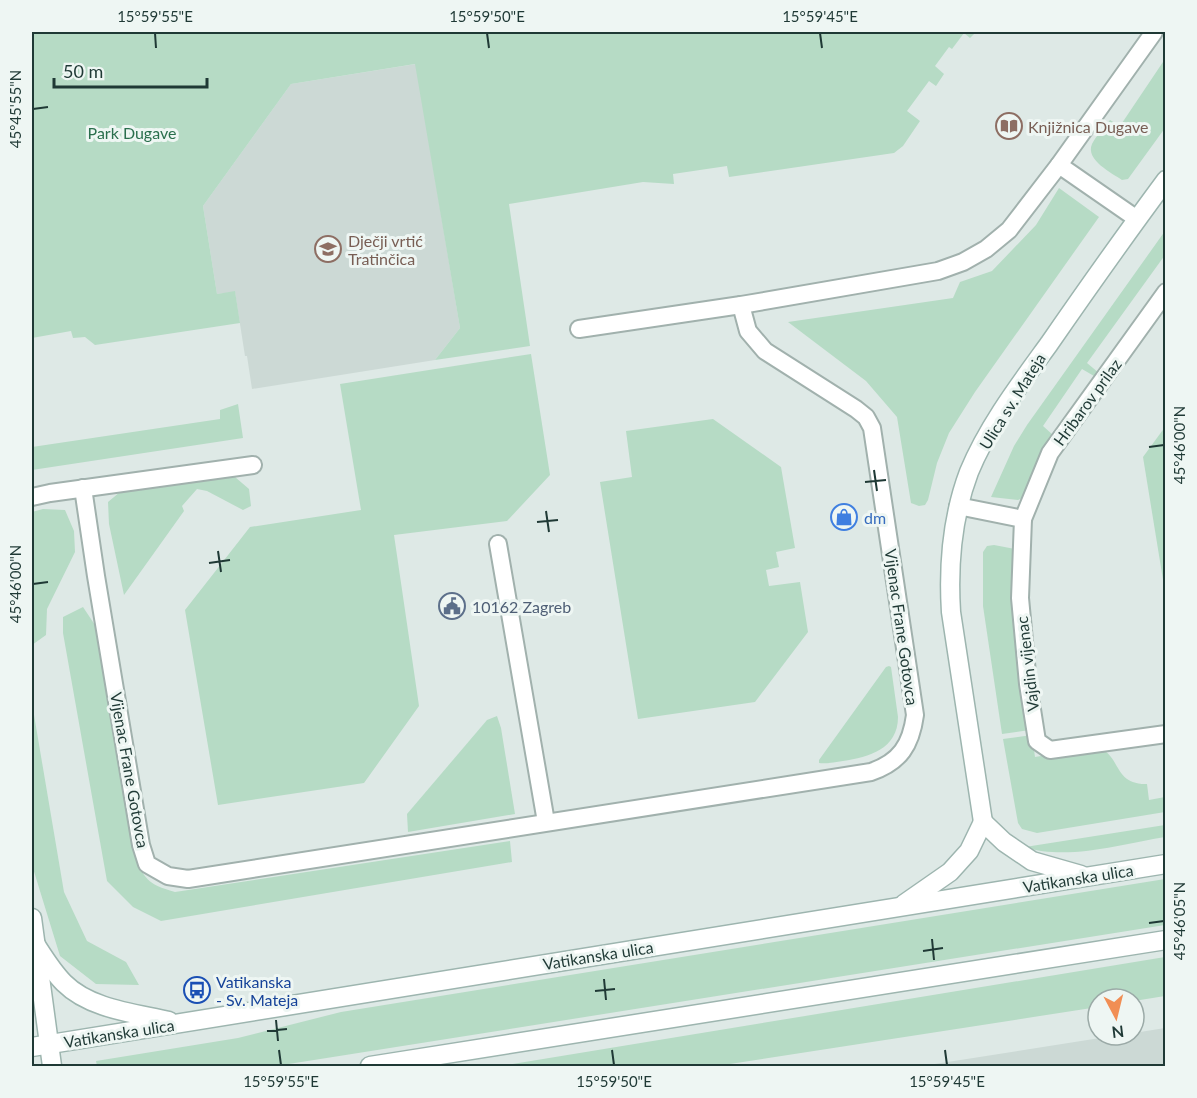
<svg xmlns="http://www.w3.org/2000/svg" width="1197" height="1098" font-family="Lato,sans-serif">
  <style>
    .built { fill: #ccd9d5 }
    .green { fill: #b6dbc5 }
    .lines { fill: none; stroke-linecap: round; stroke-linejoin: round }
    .street-casing { stroke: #a1b1ad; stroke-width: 20 }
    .secondary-casing { stroke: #9db5af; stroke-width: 21 }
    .street { stroke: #fff; stroke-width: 16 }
    .secondary { stroke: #fff; stroke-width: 18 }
    .ticks { fill: none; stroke: #1f3935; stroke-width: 2 }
    .labels { text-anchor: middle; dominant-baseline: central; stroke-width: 6; stroke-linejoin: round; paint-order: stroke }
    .education-label { font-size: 16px; fill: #785e54; stroke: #eef6f3; text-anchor: start }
    .park-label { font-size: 16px; fill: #2a6f4d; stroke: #eef6f3 }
    .street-label { font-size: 16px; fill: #1f3935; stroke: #eef6f3 }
    .shop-label { font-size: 16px; fill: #366cbe; stroke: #eef6f3; text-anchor: start }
    .service-label { font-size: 16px; fill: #4e5e75; stroke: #eef6f3; text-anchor: start }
    .transit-label { font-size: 16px; fill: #164399; stroke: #eef6f3; text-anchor: start }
    .neatline { fill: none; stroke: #1f3935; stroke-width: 2 }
    .ticks-label { font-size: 15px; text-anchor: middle; fill: #1f3935 }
  </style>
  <rect width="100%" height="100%" fill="#dee9e6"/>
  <g class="built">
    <polygon points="416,64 460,328 435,360 252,389 247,356 245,356 235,292 217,294 203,206 291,84"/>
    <polygon points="1165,1028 1165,1066 922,1066 1119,1035 1134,1035 1134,1033"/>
  </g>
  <g class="green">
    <polygon points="32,32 976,32 970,38 964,33 952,49 949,47 935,66 944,74 936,86 929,81 907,111 920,121 903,146 894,153 729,177 727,166 673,174 674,184 643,182 509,204 530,346 435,360 460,328 415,64 291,84 203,206 217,294 235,291 240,323 95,345 85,337 73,338 71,331 32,338"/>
    <path d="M1165,59V128L1128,179L1122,180C1112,173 1085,160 1092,144C1096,136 1105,127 1110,120L1120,126Z"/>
    <polygon points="1059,188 1099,217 975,392 949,433 937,463 928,500 925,505 919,506 911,503 897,417 866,381 788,322 953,298 960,282 992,271 1036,225"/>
    <polygon points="1165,231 1165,255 1087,363 1099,373 1094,376 1082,369 1043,426 1053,435 1027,496 1018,500 991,497 1014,446 1027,425"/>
    <polygon points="531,354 550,475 507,521 394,535 419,706 364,783 218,805 185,610 250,527 361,510 340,384"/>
    <polygon points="238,404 243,438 32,470 32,447 220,419 220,410"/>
    <polygon points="713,419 781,467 795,548 776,552 779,567 766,570 769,586 800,582 808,632 755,702 638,719 600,482 632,477 626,431"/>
    <polygon points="1165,427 1165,592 1143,457"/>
    <polygon points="235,477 249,489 251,506 243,510 207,491 197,489 182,506 184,511 124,595 109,524 108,502 120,492"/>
    <polygon points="43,509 65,510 74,531 75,552 47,609 46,635 32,645 32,512"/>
    <polygon points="994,545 1015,549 1030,730 1002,734 983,606 983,552 987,546"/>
    <path d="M83,607L95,625L134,853C144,879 147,884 175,892L510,841L512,862L161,921L133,907L107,881L63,633V617Z"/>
    <path d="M889,666L891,667L898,717C898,749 869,757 843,761C835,762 827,764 819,763V760L886,667Z"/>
    <polygon points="32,703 64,892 87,941 126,962 139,985 96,984 60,956 32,865"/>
    <polygon points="497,716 501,728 515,814 408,832 407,814 487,720"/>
    <path d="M1032,735L1035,757L1094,747C1122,751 1111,785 1147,784L1149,800L1165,797V812L1037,833L1022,829L1018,823L1003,739Z"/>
    <path d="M1165,825V837C1123,844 1066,861 1025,847Z"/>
    <polygon points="1165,879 1165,925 276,1066 97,1066 96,1061 238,1038 341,1012"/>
    <polygon points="1165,957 1165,996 1134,1001 1134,999 1098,999 1098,1007 717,1066 500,1066"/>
  </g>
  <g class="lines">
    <defs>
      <g id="street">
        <polyline points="1059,165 1137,219"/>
        <polyline points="579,329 741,305 938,271 963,262 986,249 1009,230 1059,165 1154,32"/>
        <path d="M83,488L96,576L141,845L147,864L168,876L188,879L871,772C900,762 911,745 915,715L872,428L866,417L856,409L765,351L748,331L741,305"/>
        <polyline points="32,497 50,493 253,465"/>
        <polyline points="958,506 1023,519 1020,598 1028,684 1037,741 1050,750 1166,734"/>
        <polyline points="1023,519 1050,453 1166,292"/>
        <polyline points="498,544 546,822"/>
      </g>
      <g id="secondary">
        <path d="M983,822L951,612C948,564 952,517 969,472C988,426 1020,384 1049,344C1087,289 1126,234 1166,180"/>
        <polyline points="983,822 1004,842 1032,861 1081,875"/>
        <polyline points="904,904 950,872 969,851 983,822"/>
        <polyline points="32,918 52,1066"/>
        <path d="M36,945C45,959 53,972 64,983C90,1009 134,1013 169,1021"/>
        <polyline points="32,1047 1166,864"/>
        <polyline points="370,1066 1166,940"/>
      </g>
    </defs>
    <use href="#street" class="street-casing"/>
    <use href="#secondary" class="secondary-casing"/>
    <use href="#street" class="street"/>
    <use href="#secondary" class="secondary"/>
  </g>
  <path class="ticks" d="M155,33L156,48M487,33L489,48M820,33L822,48M33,109L48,107M1149,447L1164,445M874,470L877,491M865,482L886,480M546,511L549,532M537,522L558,520M218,551L221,572M209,563L230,560M33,584L48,582M1149,923L1164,921M932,939L934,960M923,951L943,948M604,979L606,1000M595,991L615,989M276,1020L278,1041M267,1031L287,1029M279,1050L281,1065M612,1050L614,1065M945,1050L947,1065"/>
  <defs>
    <symbol id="library-ring" viewBox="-11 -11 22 22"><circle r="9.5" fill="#eef6f3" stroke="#8d6e63" stroke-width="1.5"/><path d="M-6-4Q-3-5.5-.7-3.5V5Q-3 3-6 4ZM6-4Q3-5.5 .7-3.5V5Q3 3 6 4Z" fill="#8d6e63"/></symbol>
    <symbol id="school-ring" viewBox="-11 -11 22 22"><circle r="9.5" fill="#eef6f3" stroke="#8d6e63" stroke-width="1.5"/><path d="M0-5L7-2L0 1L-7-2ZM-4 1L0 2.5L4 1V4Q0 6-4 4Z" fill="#8d6e63"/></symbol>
    <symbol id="shop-ring" viewBox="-11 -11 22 22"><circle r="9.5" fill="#eef6f3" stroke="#3f7fe0" stroke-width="1.5"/><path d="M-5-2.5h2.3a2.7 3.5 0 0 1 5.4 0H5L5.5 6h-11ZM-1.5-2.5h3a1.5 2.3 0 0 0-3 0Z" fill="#3f7fe0"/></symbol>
    <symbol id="civic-ring" viewBox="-11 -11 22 22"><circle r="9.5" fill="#eef6f3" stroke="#5c6f8a" stroke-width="1.5"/><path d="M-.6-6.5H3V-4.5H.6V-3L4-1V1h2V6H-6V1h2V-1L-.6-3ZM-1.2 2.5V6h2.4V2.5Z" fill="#5c6f8a"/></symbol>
    <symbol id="bus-ring" viewBox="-11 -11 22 22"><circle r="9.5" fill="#eef6f3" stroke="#1a4fb4" stroke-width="1.5"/><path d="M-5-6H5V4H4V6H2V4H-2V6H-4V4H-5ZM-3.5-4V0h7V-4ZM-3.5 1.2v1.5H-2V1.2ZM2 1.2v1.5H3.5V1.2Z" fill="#1a4fb4"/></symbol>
  </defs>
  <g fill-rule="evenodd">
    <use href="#library-ring" x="994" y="111" width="30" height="30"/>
    <use href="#school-ring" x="313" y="234" width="30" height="30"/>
    <use href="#shop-ring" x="829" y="502" width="30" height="30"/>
    <use href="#civic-ring" x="437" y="591" width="30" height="30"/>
    <use href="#bus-ring" x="182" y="975" width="30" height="30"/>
  </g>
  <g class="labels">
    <g class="education-label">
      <text x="1028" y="126">Knjižnica Dugave</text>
      <text x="348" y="240">Dječji vrtić<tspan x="348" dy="18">Tratinčica</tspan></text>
    </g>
    <g class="park-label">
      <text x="132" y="132">Park Dugave</text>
    </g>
    <g class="street-label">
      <text transform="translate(1012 401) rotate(-58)">Ulica sv. Mateja</text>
      <text transform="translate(1087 402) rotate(-54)">Hribarov prilaz</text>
      <text transform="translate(902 627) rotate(82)">Vijenac Frane Gotovca</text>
      <text transform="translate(1027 664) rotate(-97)">Vajdin vijenac</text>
      <text transform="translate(130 770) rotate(80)">Vijenac Frane Gotovca</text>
      <text transform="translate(1078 878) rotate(-9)">Vatikanska ulica</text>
      <text transform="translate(598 955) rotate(-9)">Vatikanska ulica</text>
      <text transform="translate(119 1033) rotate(-9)">Vatikanska ulica</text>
    </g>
    <g class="shop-label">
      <text x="864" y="517">dm</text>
    </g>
    <g class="service-label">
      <text x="472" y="606">10162 Zagreb</text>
    </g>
    <g class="transit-label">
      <text x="216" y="981">Vatikanska<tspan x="216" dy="18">- Sv. Mateja</tspan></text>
    </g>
  </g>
  <rect width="1197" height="1098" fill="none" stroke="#eef6f3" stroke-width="66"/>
  <g transform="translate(1116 1017) rotate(173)"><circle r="28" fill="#eef6f3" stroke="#9baaa7" stroke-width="1.5"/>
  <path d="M0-4.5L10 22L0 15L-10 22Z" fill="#f18e54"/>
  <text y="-9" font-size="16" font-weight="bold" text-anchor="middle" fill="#1f3935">N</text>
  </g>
  <path d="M54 78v9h153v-9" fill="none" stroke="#1f3935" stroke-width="3"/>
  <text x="63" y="78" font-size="18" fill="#1f3935" stroke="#eef6f3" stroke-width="4.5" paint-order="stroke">50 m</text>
  <rect x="33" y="33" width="1131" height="1032" class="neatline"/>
  <g class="ticks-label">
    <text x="155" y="22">15°59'55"E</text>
    <text x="487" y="22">15°59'50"E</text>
    <text x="820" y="22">15°59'45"E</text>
    <text transform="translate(16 109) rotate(-90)" y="5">45°45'55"N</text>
    <text transform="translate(1180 445) rotate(-90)" y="5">45°46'00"N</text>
    <text transform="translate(16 584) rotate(-90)" y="5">45°46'00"N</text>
    <text transform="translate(1180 921) rotate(-90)" y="5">45°46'05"N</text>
    <text x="281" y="1087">15°59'55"E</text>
    <text x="614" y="1087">15°59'50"E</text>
    <text x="947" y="1087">15°59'45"E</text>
  </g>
</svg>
